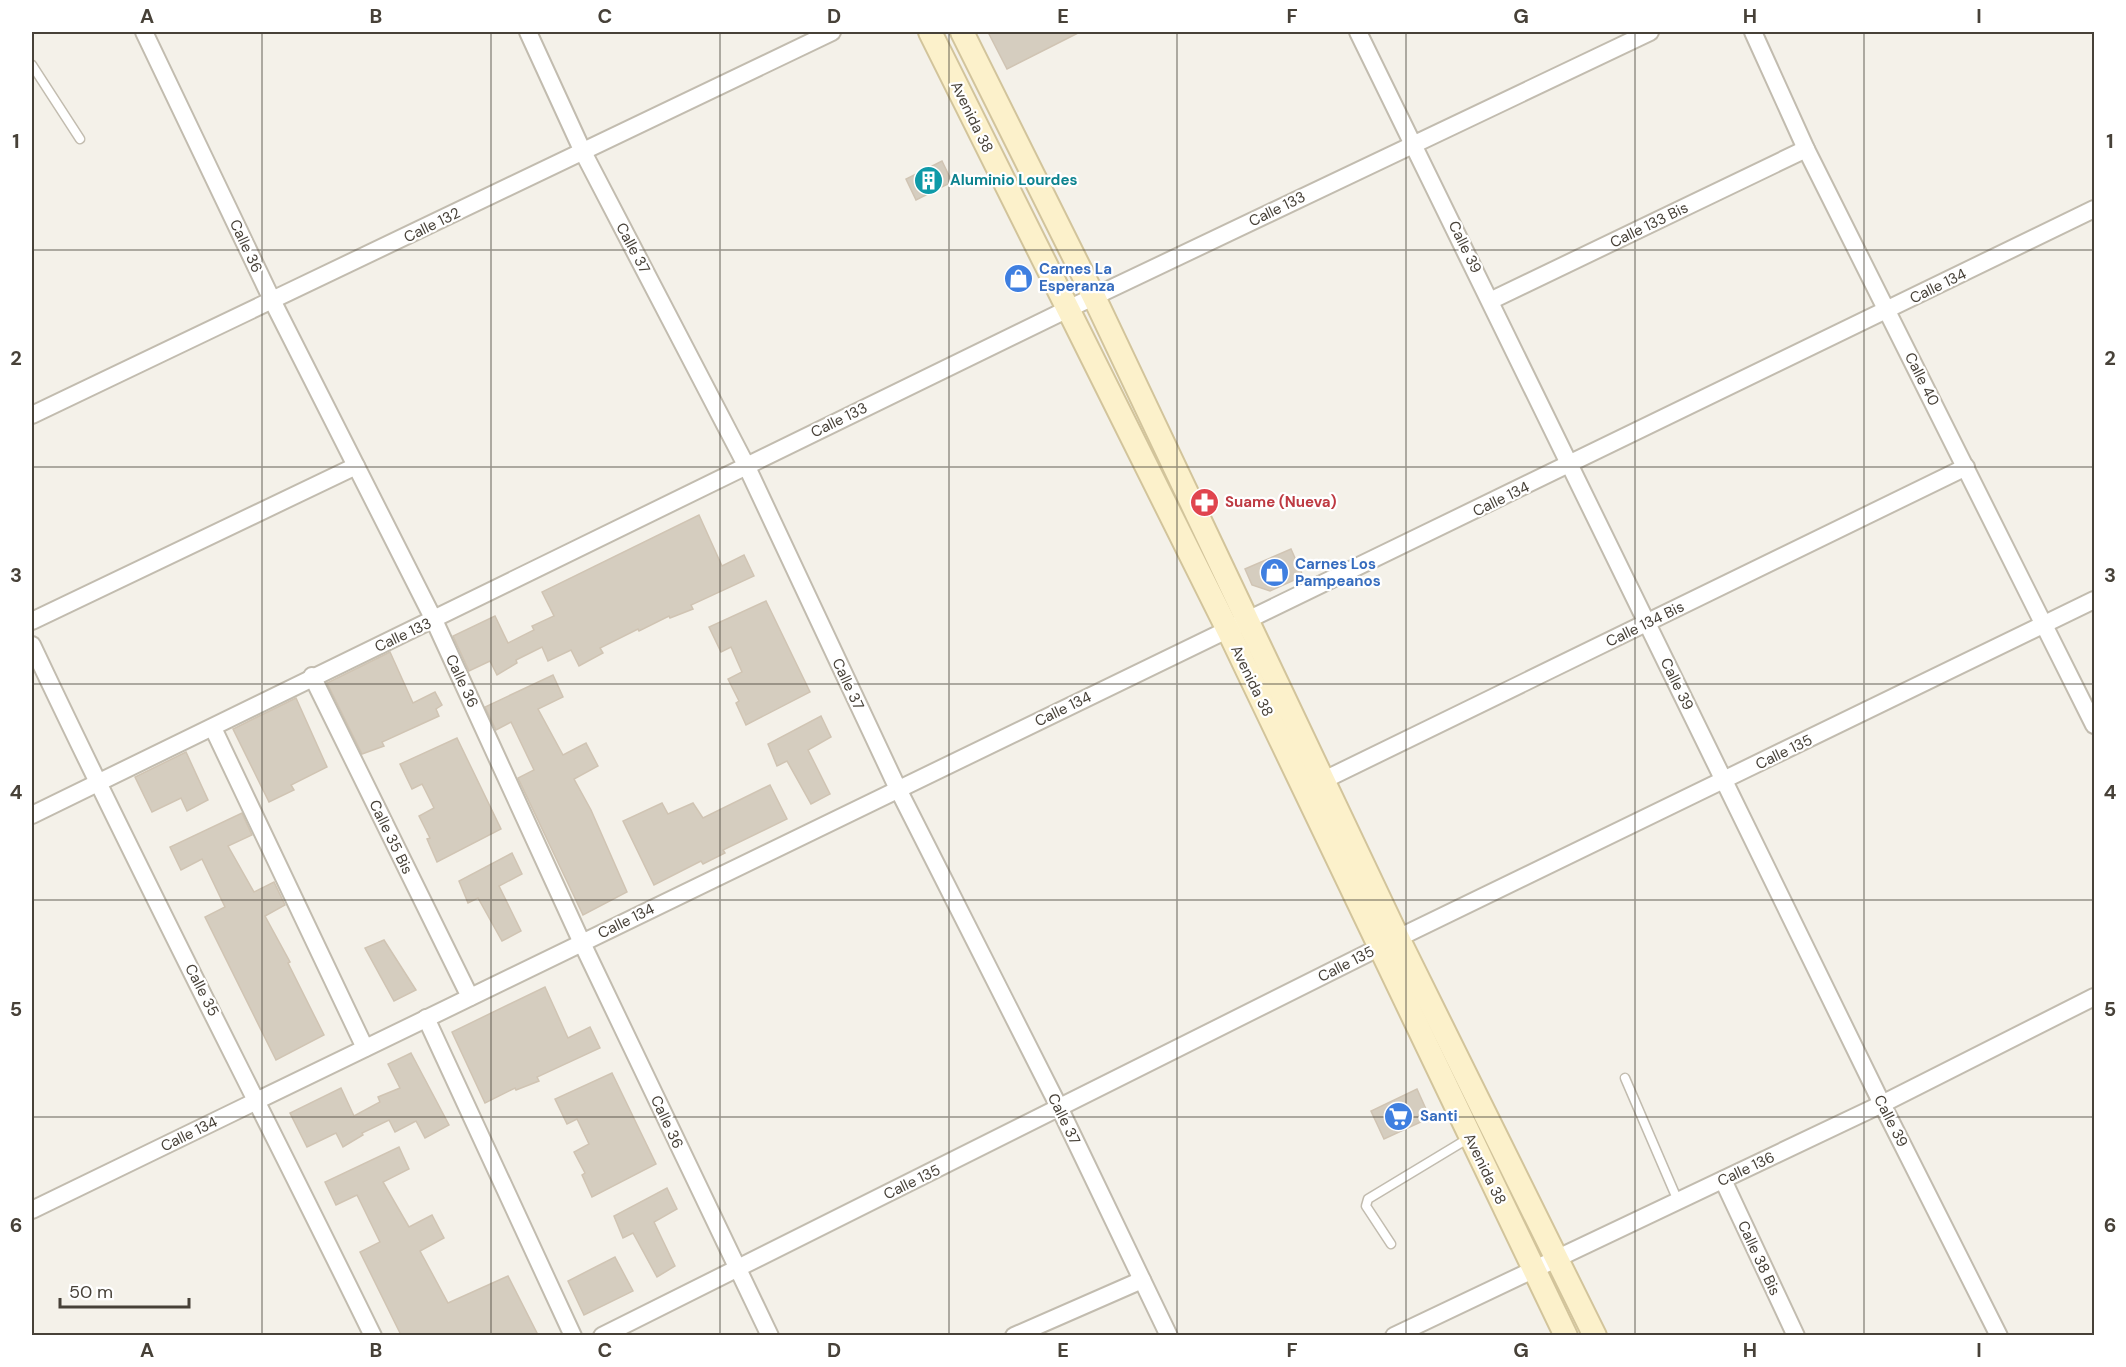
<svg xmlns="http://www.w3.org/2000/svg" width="2126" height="1367" font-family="'DM Sans',sans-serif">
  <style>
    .building { fill: #d5cdbf; stroke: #d0c4b3; stroke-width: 1.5 }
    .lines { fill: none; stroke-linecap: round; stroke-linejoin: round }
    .lane-casing { stroke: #c2bcaf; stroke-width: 11 }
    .street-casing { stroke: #c2bcaf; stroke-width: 20 }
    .secondary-casing { stroke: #d2c49b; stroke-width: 26 }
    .lane { stroke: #fff; stroke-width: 8 }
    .street { stroke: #fff; stroke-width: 16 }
    .secondary { stroke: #fcf1cb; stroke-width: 22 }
    .grid { fill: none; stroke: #474138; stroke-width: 1.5; stroke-opacity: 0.55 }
    .labels { text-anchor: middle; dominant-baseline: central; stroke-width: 4.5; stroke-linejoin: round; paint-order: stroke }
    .street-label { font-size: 15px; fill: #474138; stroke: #fff }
    .culture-label { font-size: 15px; font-weight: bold; fill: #0d838f; stroke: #fff; text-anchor: start }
    .shop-label { font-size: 15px; font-weight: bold; fill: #366cbe; stroke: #fff; text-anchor: start }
    .health-label { font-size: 15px; font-weight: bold; fill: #be3a42; stroke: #fff; text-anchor: start }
    .neatline { fill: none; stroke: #474138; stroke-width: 2 }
    .grid-label { font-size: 20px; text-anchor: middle; font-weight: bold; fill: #474138 }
  </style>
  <rect width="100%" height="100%" fill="#f4f1e9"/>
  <g class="building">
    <polygon points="988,32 1080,32 1007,69"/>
    <polygon points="942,161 952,182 916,200 906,179"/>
    <polygon points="699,515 722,566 744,555 754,576 691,605 693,609 670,618 669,616 639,631 638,629 600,648 603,653 579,666 571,650 548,661 542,647 516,660 517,663 497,675 490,661 469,671 453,636 495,616 508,643 534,630 532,626 554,616 542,592"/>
    <polygon points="1291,549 1303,576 1270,591 1252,585 1245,569"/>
    <polygon points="766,601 810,692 746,725 736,703 739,701 728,679 742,672 731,647 721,652 709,627"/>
    <polygon points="390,652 413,703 435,692 442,705 436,709 439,716 382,742 384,746 362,754 327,683"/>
    <polygon points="553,675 563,697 538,709 563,755 586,743 598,766 574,779 591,810 627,892 583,915 518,778 534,770 511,722 496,730 485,707"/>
    <polygon points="296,698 327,767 291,785 294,790 269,802 233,729"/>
    <polygon points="821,716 831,737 808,750 830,794 811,804 787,761 777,766 768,744"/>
    <polygon points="457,738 501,829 437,862 427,839 430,838 419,816 434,808 422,784 412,789 400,764"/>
    <polygon points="186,752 208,800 187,811 181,798 152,812 135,777"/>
    <polygon points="770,785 787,819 723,850 725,853 703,864 701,861 654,885 623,821 662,803 668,814 693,803 703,818"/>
    <polygon points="242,813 252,835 228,846 254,892 274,882 285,905 265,916 290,962 288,963 324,1035 276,1060 205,917 225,907 202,859 181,870 170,847"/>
    <polygon points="512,853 522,874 499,886 521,931 502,941 478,898 468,903 459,881"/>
    <polygon points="384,940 416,990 394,1001 365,948"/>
    <polygon points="545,987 568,1038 590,1027 600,1048 537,1077 539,1081 516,1090 515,1088 485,1103 452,1032"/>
    <polygon points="411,1053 449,1125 425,1138 416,1121 395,1132 389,1120 362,1133 363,1135 343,1147 336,1133 307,1147 290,1113 341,1088 354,1116 380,1102 378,1097 400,1088 388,1064"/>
    <polygon points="612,1073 656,1164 592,1197 582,1175 585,1173 574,1152 589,1144 577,1119 567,1124 555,1099"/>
    <polygon points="1417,1089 1426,1109 1423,1121 1384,1139 1371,1111"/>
    <polygon points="399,1147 409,1169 383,1182 409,1227 432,1215 444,1238 420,1251 448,1303 508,1276 538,1335 401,1335 360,1252 380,1242 357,1195 336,1205 325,1182"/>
    <polygon points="667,1188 677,1209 654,1222 675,1266 657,1277 633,1233 623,1238 614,1216"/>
    <polygon points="615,1257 633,1291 584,1315 568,1281"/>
  </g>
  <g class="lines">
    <defs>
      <g id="lane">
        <polyline points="32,65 80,139"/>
        <polyline points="1625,1078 1678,1201"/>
        <polyline points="1391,1244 1366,1206 1368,1199 1469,1138"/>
      </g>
      <g id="street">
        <polyline points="144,32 273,302 434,620 582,943 770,1336"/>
        <polyline points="528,32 583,152 746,465 898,789 1060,1109 1169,1336"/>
        <polyline points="1358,32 1882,1104 1999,1336"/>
        <polyline points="1753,32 1806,149 2094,725"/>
        <polyline points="1492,300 1806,149"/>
        <polyline points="32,415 832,32"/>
        <polyline points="32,621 356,466"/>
        <path d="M32,645C141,877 260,1105 373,1336"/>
        <polyline points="312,676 470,997"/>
        <polyline points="213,728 365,1048"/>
        <polyline points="1324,780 1966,467"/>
        <polyline points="32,815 1068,309 1650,32"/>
        <polyline points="426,1018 573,1336"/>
        <polyline points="1723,1180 1796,1336"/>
        <polyline points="32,1210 2094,209"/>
        <polyline points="602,1336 1398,938 2094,600"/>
        <polyline points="1014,1336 1142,1280"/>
        <polyline points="1394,1336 1882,1104 2094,997"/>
      </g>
      <g id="secondary">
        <polyline points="930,32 1228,630 1566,1336"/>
        <polyline points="962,32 1094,297 1398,938 1595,1336"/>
      </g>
    </defs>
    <use href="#lane" class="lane-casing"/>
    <use href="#street" class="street-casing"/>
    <use href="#secondary" class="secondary-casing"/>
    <use href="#lane" class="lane"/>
    <use href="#street" class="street"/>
    <use href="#secondary" class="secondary"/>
  </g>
  <path class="grid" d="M262,32V1336M491,32V1336M720,32V1336M949,32V1336M1177,32V1336M1406,32V1336M1635,32V1336M1864,32V1336M32,250H2094M32,467H2094M32,684H2094M32,900H2094M32,1117H2094"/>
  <defs>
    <symbol id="building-disc" viewBox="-11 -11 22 22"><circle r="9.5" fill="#0f9aa8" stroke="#fff"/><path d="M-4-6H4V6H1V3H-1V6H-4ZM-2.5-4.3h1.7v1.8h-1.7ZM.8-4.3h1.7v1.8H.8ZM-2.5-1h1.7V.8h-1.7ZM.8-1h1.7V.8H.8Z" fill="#fff"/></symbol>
    <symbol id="shop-disc" viewBox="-11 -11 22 22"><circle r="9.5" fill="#3f7fe0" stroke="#fff"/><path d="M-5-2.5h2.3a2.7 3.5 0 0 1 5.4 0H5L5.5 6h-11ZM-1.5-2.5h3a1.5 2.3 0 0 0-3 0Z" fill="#fff"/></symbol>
    <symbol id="pharmacy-disc" viewBox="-11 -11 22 22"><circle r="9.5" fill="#e0444e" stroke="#fff"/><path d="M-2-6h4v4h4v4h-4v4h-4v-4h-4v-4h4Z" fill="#fff"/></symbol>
    <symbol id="supermarket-disc" viewBox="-11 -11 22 22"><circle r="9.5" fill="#3f7fe0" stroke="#fff"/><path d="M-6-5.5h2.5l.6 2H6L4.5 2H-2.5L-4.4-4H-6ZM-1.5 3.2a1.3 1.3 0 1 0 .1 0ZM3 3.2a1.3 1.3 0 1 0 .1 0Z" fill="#fff"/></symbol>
  </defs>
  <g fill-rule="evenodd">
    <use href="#building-disc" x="912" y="164" width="33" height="33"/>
    <use href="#shop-disc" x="1002" y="262" width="33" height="33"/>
    <use href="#pharmacy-disc" x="1188" y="486" width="33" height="33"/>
    <use href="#shop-disc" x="1258" y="556" width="33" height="33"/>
    <use href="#supermarket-disc" x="1382" y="1100" width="33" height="33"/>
  </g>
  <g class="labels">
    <g class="street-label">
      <text transform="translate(972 117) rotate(64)">Avenida 38</text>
      <text transform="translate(1277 209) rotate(-26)">Calle 133</text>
      <text transform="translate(432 225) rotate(-26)">Calle 132</text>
      <text transform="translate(1649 225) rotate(-26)">Calle 133 Bis</text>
      <text transform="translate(246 246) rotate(65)">Calle 36</text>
      <text transform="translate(1465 247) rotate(64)">Calle 39</text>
      <text transform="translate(633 248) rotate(62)">Calle 37</text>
      <text transform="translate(1938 286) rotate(-26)">Calle 134</text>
      <text transform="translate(1922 379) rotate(63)">Calle 40</text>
      <text transform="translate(839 420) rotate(-26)">Calle 133</text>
      <text transform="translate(1501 499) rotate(-26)">Calle 134</text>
      <text transform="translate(1645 624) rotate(-26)">Calle 134 Bis</text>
      <text transform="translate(403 635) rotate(-25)">Calle 133</text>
      <text transform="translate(462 681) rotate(65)">Calle 36</text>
      <text transform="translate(1252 681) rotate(64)">Avenida 38</text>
      <text transform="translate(848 684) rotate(65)">Calle 37</text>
      <text transform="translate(1677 684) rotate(64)">Calle 39</text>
      <text transform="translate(1063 709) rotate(-26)">Calle 134</text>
      <text transform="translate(1784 752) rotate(-26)">Calle 135</text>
      <text transform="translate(391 837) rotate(64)">Calle 35 Bis</text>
      <text transform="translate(626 921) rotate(-26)">Calle 134</text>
      <text transform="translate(1346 964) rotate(-27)">Calle 135</text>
      <text transform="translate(202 990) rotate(63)">Calle 35</text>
      <text transform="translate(1064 1119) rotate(64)">Calle 37</text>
      <text transform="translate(1891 1121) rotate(63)">Calle 39</text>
      <text transform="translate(667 1122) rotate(65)">Calle 36</text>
      <text transform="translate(189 1134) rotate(-26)">Calle 134</text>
      <text transform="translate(1485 1169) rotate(64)">Avenida 38</text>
      <text transform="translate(1746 1169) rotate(-25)">Calle 136</text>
      <text transform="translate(912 1182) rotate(-26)">Calle 135</text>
      <text transform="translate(1759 1258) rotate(65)">Calle 38 Bis</text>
    </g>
    <g class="culture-label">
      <text x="950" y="180">Aluminio Lourdes</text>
    </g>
    <g class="shop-label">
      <text x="1039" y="269">Carnes La<tspan x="1039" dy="17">Esperanza</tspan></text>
      <text x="1295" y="564">Carnes Los<tspan x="1295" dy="17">Pampeanos</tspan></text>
      <text x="1420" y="1116">Santi</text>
    </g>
    <g class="health-label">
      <text x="1225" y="502">Suame (Nueva)</text>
    </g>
  </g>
  <rect width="2126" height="1367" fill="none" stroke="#ffffff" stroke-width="66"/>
  <path d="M60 1298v9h129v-9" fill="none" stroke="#474138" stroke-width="3"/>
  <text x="69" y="1298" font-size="18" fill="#474138" stroke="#ffffff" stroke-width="4.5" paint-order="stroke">50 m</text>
  <rect x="33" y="33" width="2060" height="1301" class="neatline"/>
  <g class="grid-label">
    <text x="147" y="23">A</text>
    <text x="376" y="23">B</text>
    <text x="605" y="23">C</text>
    <text x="834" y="23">D</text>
    <text x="1063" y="23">E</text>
    <text x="1292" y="23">F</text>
    <text x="1521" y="23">G</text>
    <text x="1750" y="23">H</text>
    <text x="1979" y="23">I</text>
    <text x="16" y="148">1</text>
    <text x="2110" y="148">1</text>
    <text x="16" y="365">2</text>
    <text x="2110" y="365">2</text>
    <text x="16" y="582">3</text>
    <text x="2110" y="582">3</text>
    <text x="16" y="799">4</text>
    <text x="2110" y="799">4</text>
    <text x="16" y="1016">5</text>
    <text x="2110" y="1016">5</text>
    <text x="16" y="1232">6</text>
    <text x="2110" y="1232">6</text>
    <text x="147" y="1357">A</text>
    <text x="376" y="1357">B</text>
    <text x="605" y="1357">C</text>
    <text x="834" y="1357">D</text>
    <text x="1063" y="1357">E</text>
    <text x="1292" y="1357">F</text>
    <text x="1521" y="1357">G</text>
    <text x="1750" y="1357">H</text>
    <text x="1979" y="1357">I</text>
  </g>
</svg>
